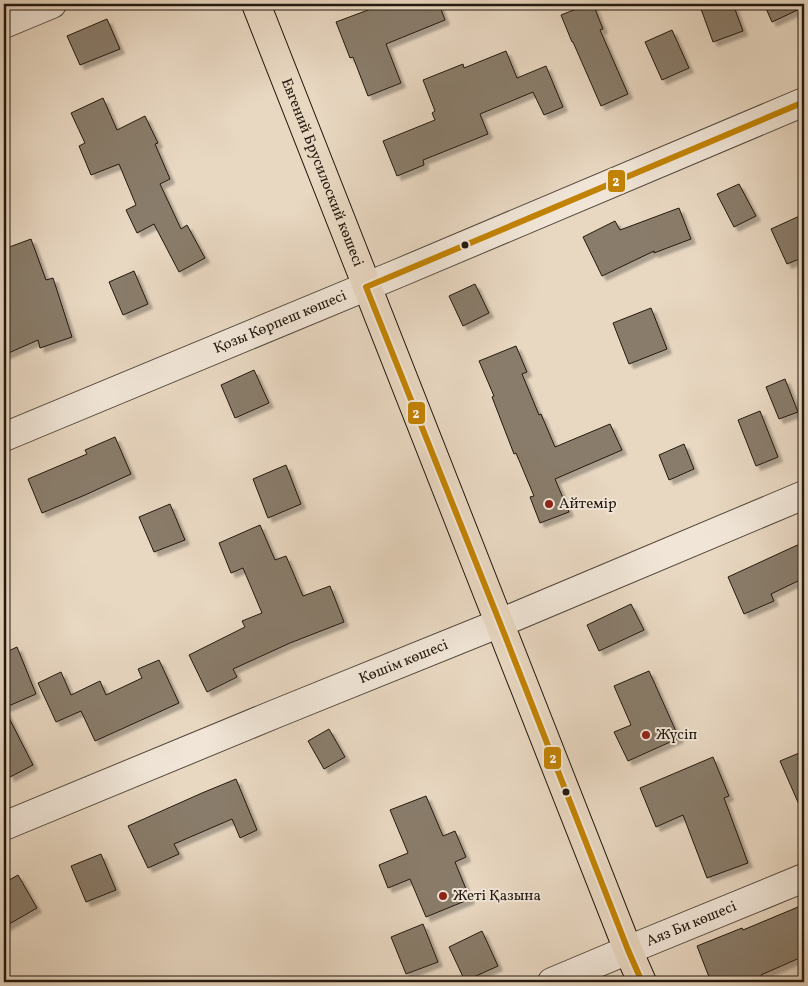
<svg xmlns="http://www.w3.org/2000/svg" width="808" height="986" font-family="Vollkorn,serif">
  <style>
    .building { fill: #897c6b; stroke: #23190e; filter: url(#shadow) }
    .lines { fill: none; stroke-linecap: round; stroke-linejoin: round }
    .minor-casing { stroke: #54483b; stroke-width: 30 }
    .major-casing { stroke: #23190e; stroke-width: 30 }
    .minor { stroke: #f0e5d7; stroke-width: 28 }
    .major { stroke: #e8d7c1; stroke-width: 28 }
    .bus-1-casing { stroke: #f0e5d7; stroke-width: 10 }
    .bus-1 { stroke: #c28304; stroke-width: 6 }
    .bus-dot { fill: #23190e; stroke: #f0e5d7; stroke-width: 2 }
    .poi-dot { fill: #8f2418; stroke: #f0e5d7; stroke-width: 2 }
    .labels { text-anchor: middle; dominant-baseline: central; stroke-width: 4; stroke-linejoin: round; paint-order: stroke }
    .street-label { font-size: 15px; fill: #23190e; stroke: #f0e5d7 }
    .poi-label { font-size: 15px; fill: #23190e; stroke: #f0e5d7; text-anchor: start }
    .line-badge { stroke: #f0e5d7; stroke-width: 2 }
    .badge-label { font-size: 14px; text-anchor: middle; font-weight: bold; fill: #fff }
  </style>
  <defs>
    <filter id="shadow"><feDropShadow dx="4.5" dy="4.5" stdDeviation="1" flood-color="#0004"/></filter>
  </defs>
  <rect width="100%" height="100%" fill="#e8d7c1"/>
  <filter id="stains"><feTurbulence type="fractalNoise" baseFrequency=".004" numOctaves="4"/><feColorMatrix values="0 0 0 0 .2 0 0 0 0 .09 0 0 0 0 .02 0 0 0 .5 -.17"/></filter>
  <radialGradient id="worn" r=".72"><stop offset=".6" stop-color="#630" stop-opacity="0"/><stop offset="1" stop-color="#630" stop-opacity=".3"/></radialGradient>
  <g class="building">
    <polygon points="384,4 439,4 445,20 386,44 401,83 368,96 353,57 350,58 336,22"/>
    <polygon points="589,4 593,4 603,29 600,30 628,94 601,106 573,42 572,42 561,15"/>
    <polygon points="715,4 733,4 743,31 713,42 701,9"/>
    <polygon points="764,4 804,4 804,7 772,22"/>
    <polygon points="107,19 120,49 80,65 67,36"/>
    <polygon points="672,30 689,68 662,80 645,42"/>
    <polygon points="506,51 517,78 546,66 563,107 544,115 533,92 480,114 488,134 423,160 424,165 397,176 383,141 435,120 432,113 435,111 423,80 463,64 464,68"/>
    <polygon points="103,98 117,130 145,116 158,143 155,144 170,179 160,184 181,229 187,225 205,258 179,272 154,224 137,233 126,210 136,205 119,164 91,175 79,146 85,143 71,113"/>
    <polygon points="739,184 756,216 734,227 717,194"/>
    <polygon points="679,208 691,239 654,253 654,251 602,276 583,237 615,221 620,230"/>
    <polygon points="804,214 804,257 787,264 771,229"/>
    <polygon points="31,239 46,280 53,278 72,337 40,348 38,340 4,355 4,249"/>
    <polygon points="134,271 148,304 123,315 109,282"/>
    <polygon points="475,284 489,313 463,326 449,296"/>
    <polygon points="651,308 667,349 629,364 613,323"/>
    <polygon points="516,346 527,372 522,374 539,415 541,414 555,447 610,424 622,450 555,479 569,512 540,523 530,497 534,496 516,453 514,454 492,397 494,396 479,361"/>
    <polygon points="254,370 269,403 235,418 221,385"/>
    <polygon points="785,379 798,412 779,419 766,387"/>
    <polygon points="760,411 778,457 756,466 738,420"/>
    <polygon points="115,437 131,474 85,495 42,513 28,479 87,454 85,450"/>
    <polygon points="684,444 694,469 669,480 659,455"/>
    <polygon points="286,465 301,504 268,518 253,479"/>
    <polygon points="170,504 185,540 154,552 139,517"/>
    <polygon points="260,525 275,560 286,556 303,596 330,586 344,622 290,643 233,669 237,677 207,692 189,655 245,627 242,621 262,613 243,568 231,573 219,543"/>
    <polygon points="804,542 804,578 771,594 774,601 744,614 728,577"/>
    <polygon points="631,604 644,630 599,651 587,625"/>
    <polygon points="17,647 36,694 4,708 4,653"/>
    <polygon points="159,660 179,703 95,741 81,711 56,722 38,683 61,672 71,695 100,681 106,695 142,678 138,669"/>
    <polygon points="649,671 679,738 628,761 614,732 631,725 614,686"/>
    <polygon points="4,708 33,765 10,777 4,764"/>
    <polygon points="329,729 345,757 324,769 308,741"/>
    <polygon points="804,751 804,816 780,761"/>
    <polygon points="713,757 729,796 724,798 748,863 707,878 683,815 656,827 640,788"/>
    <polygon points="236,779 257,830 240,838 232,819 174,844 179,854 148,868 128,826 202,793"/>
    <polygon points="426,796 443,836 455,831 466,857 455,862 470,899 426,917 410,879 388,888 379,865 408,853 390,810"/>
    <polygon points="101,854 116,890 86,902 71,866"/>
    <polygon points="18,875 37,908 4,927 4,883"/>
    <polygon points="798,907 804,922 804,956 761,975 764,982 711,982 697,946 742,928 743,930"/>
    <polygon points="423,924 438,962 406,974 391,937"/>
    <polygon points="482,931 498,966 465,981 449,947"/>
  </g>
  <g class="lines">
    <defs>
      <g id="minor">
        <polyline points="4,24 52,4"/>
        <path id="s1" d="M4,437L399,273L804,102"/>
        <path id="s2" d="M4,826L275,714L500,623L804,495"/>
        <path id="s3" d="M552,982L628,950L804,878"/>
      </g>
      <g id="major">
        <path id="s4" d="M256,4C379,319 504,634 628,950L642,982"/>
      </g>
    </defs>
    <use href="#minor" class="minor-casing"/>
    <use href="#major" class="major-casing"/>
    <use href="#minor" class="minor"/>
    <use href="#major" class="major"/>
    <defs>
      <polyline id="bus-1" points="642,982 628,950 500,623 366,287 804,102"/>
    </defs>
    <use href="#bus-1" class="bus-1-casing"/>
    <use href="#bus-1" class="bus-1"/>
  </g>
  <g class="bus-dot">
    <circle cx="465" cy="245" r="4.5"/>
    <circle cx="566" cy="792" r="4.5"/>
  </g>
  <g class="poi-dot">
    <circle cx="549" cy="504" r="5"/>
    <circle cx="646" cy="735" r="5"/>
    <circle cx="443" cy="896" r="5"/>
  </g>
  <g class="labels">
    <g class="street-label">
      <text stroke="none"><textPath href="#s4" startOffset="181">Евгений Брусилоский көшесі</textPath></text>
      <text stroke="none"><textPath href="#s1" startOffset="299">Қозы Көрпеш көшесі</textPath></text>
      <text stroke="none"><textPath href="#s2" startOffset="432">Көшім көшесі</textPath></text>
      <text stroke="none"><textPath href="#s3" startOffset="151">Аяз Би көшесі</textPath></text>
    </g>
    <g class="poi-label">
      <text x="559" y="504">Айтемір</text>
      <text x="656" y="735">Жүсіп</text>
      <text x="453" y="896">Жеті Қазына</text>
    </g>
  </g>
  <g class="line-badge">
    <rect x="607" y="169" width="19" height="24" rx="5" fill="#c28304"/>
    <rect x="407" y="401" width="19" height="24" rx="5" fill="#c28304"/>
    <rect x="543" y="746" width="19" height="24" rx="5" fill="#c28304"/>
  </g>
  <g class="badge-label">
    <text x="616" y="186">2</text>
    <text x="416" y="418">2</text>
    <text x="553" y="763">2</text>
  </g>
  <rect width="808" height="986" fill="none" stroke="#e8d7c1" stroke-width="20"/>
  <rect x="5" y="5" width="798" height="976" fill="none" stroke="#23190e" stroke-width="2.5"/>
  <rect x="10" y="10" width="788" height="966" fill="none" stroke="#23190e"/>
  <rect width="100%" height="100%" filter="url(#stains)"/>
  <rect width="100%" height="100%" fill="url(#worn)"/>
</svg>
